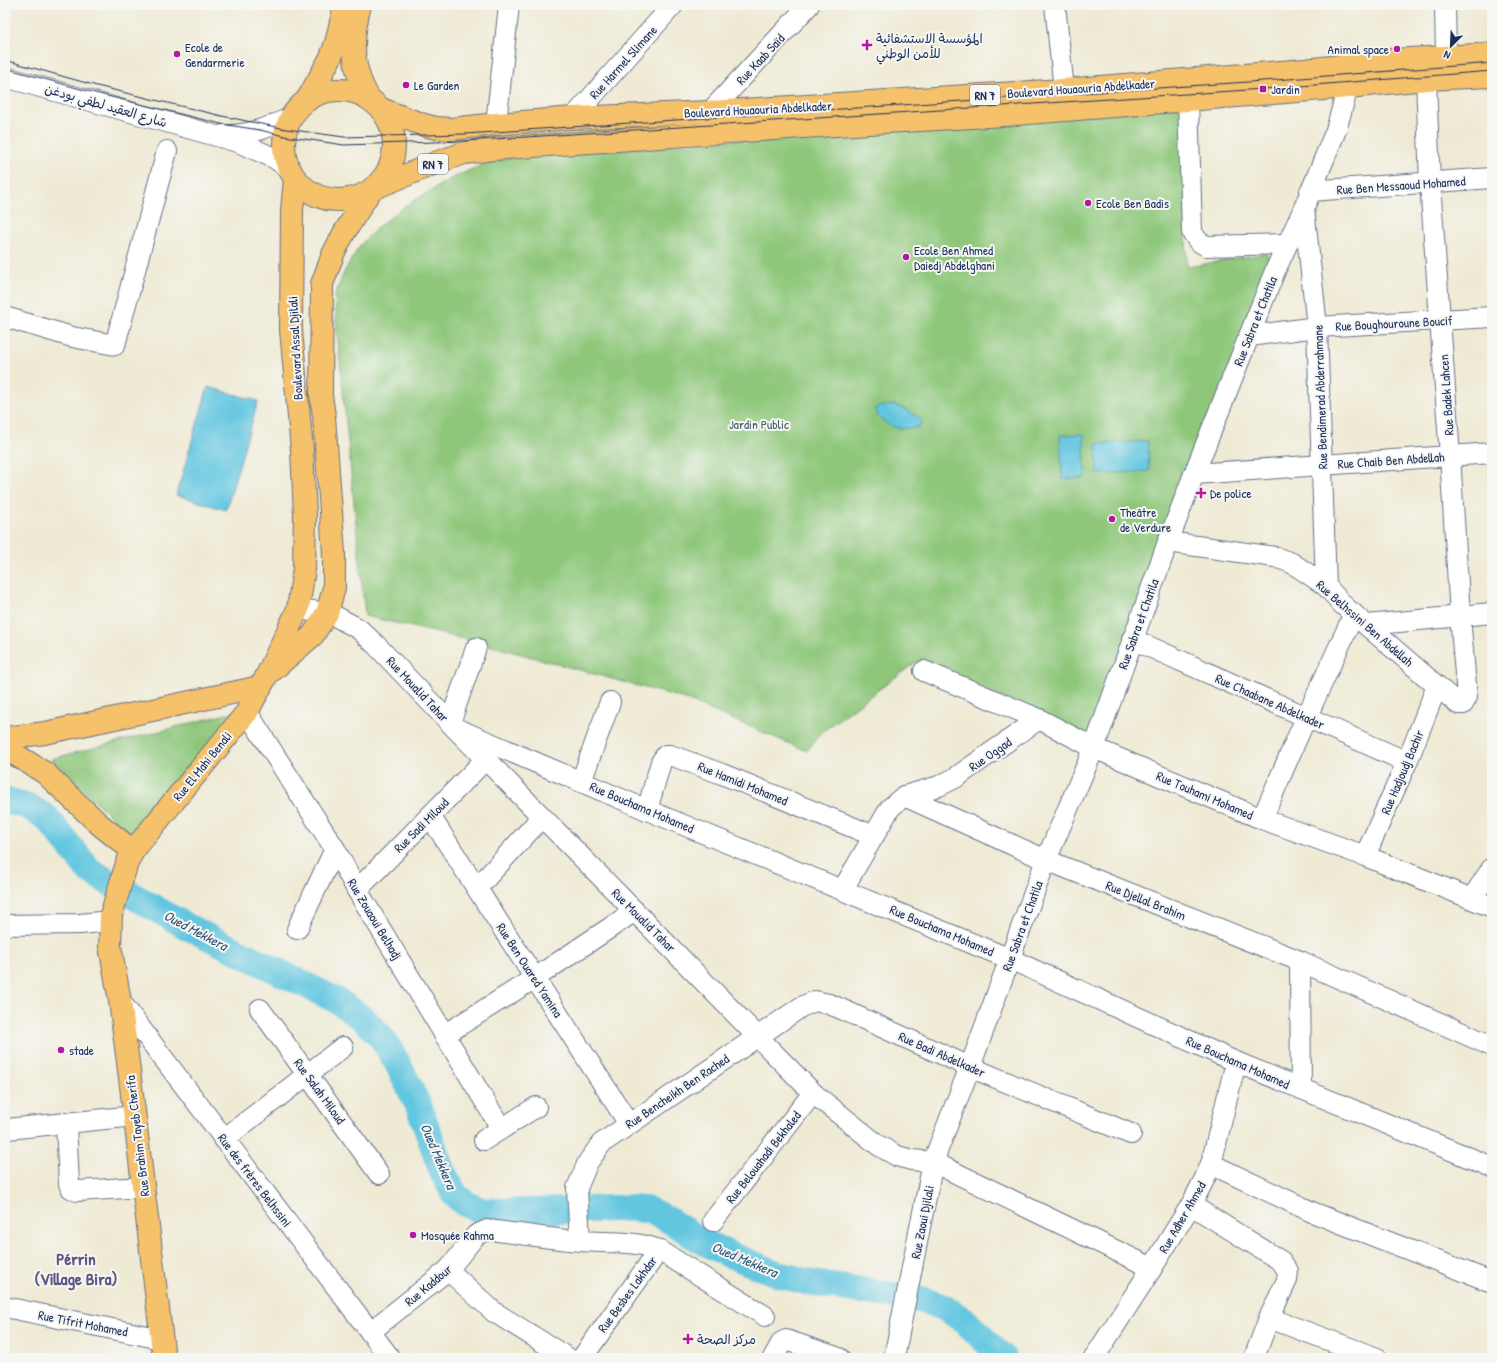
<svg xmlns="http://www.w3.org/2000/svg" width="1497" height="1363" font-family="'Patrick Hand','Playpen Sans Arabic',sans-serif">
  <style>
    .green { fill: #8ec77a; stroke: #547b6c }
    .water { fill: #62c6e0; stroke: #3e7a9f }
    .lines { fill: none; stroke-linecap: round; stroke-linejoin: round }
    .river { stroke: #62c6e0; stroke-width: 27 }
    .minor-casing { stroke: #657087; stroke-width: 22 }
    .major-casing { stroke: #657087; stroke-width: 24 }
    .minor { stroke: #fff; stroke-width: 20 }
    .major { stroke: #f5c16b; stroke-width: 22 }
    .tram { stroke: #1b2f5e; stroke-width: 1 }
    .poi-dot { fill: #b5179e; stroke: #f6f6f2; stroke-width: 1.5 }
    .labels { text-anchor: middle; dominant-baseline: central; stroke-width: 4; stroke-linejoin: round; paint-order: stroke }
    .shield { fill: #f6f6f2; stroke: #5d6b8a; stroke-width: 1 }
    .shield-label { font-size: 12px; font-weight: bold; fill: #1b2f5e }
    .poi-label { font-size: 13px; fill: #1b2f5e; stroke: #f6f6f2; text-anchor: start }
    .street-label { font-size: 13px; fill: #1b2f5e; stroke: #f6f6f2 }
    .park-label { font-size: 13px; fill: #3e5d66; stroke: #f6f6f2 }
    .water-label { font-size: 14px; font-style: italic; fill: #2d557e; stroke: #f6f6f2 }
    .district-label { font-size: 17px; font-weight: bold; fill: #5e5685; stroke: #f6f6f2 }
  </style>
  <rect width="100%" height="100%" fill="#f6f6f2"/>
  <filter id="ink" filterUnits="userSpaceOnUse"><feTurbulence type="fractalNoise" baseFrequency=".025" numOctaves="2"/><feDisplacementMap in="SourceGraphic" scale="8" xChannelSelector="R" yChannelSelector="G"/><feConvolveMatrix kernelMatrix="1 2 1 2 8 2 1 2 1" color-interpolation-filters="sRGB"/></filter>
  <filter id="wash" filterUnits="userSpaceOnUse"><feTurbulence type="fractalNoise" baseFrequency=".012" numOctaves="4" result="noise"/><feDisplacementMap in="SourceGraphic" scale="16" xChannelSelector="R" yChannelSelector="G"/><feGaussianBlur stdDeviation="0.9" result="paint"/><feColorMatrix in="noise" values="0 0 0 0 0 0 0 0 0 0 0 0 0 0 0 0 0 1.4 0 .05"/><feComposite in="paint" operator="in"/></filter>
  <g filter="url(#wash)">
    <rect width="100%" height="100%" fill="#efead4"/>
    <g class="green">
      <polygon points="1183,107 1187,267 1267,253 1273,279 1095,734 1087,736 916,662 823,731 807,751 682,698 477,642 365,616 336,320 335,295 345,270 360,245 380,225 408,204 452,178 482,165 513,157"/>
      <polygon points="246,709 136,841 51,759"/>
    </g>
    <g class="water">
      <polygon points="208,387 258,401 226,510 176,495"/>
      <path d="M894,405C905,409 913,413 922,421L919,427C912,428 906,429 899,428C890,427 876,418 875,408L883,406Z"/>
      <polygon points="1084,434 1085,478 1062,479 1060,435"/>
      <polygon points="1148,441 1149,471 1098,474 1096,444"/>
    </g>
    <g class="lines">
      <polyline class="river" points="5,800 27,806 47,818 89,870 107,881 186,926 338,1001 365,1020 383,1039 399,1066 419,1107 443,1173 455,1195 466,1204 483,1211 518,1212 628,1208 648,1210 667,1219 698,1239 728,1254 778,1274 811,1283 923,1300 945,1308 966,1322 1003,1358"/>
    </g>
  </g>
  <g filter="url(#ink)">
    <g class="lines">
      <defs>
        <g id="minor">
          <polyline points="1055,5 1064,90"/>
          <polyline points="1445,5 1446,57"/>
          <polyline points="5,77 238,142 274,158 287,167"/>
          <polyline points="1188,100 1192,232 1198,241 1206,246 1287,244"/>
          <polyline points="710,112 809,5"/>
          <polyline points="573,118 673,5"/>
          <polyline points="496,124 509,5"/>
          <path d="M223,135C248,136 269,127 290,118"/>
          <polyline points="1310,191 1492,178"/>
          <polyline points="1304,208 1317,327 1326,586"/>
          <polyline points="5,317 72,337 115,345 167,151"/>
          <polyline points="1249,336 1317,327 1492,317"/>
          <polyline points="1194,474 1492,453"/>
          <polyline points="1168,542 1275,557 1292,563 1326,586 1344,606 1458,704 1463,704 1467,697 1460,616 1450,456 1430,183 1426,79"/>
          <polyline points="298,609 327,613 335,616 359,629 377,646 450,723 813,1093 878,1145 897,1156 912,1160 933,1162 1152,1268"/>
          <polyline points="1367,625 1492,613"/>
          <polyline points="1132,639 1407,762"/>
          <polyline points="924,671 1039,719 1094,748 1262,819 1365,856 1492,907"/>
          <polyline points="247,712 335,849 357,890 501,1128"/>
          <polyline points="450,723 476,648"/>
          <polyline points="455,728 647,810 1010,959 1236,1062 1492,1167"/>
          <polyline points="581,782 610,702"/>
          <polyline points="904,796 939,786 955,778 1039,719"/>
          <polyline points="647,810 661,762 666,755 670,755 722,774 874,836"/>
          <polyline points="430,816 629,1124"/>
          <polyline points="1262,819 1301,729 1354,614"/>
          <polyline points="1365,856 1407,762 1437,686"/>
          <polyline points="477,888 542,817"/>
          <polyline points="843,889 890,808 904,796 1046,860 1300,961 1492,1046"/>
          <polyline points="357,890 486,759"/>
          <polyline points="1472,898 1492,868"/>
          <polyline points="5,925 80,924 110,921"/>
          <polyline points="297,929 335,849"/>
          <polyline points="1300,961 1301,1089"/>
          <polyline points="120,1001 390,1358"/>
          <polyline points="260,1009 379,1174"/>
          <polyline points="444,1035 535,978 635,911"/>
          <polyline points="66,1123 69,1184 71,1188 77,1191 143,1187"/>
          <polyline points="7,1129 135,1116"/>
          <polyline points="224,1139 343,1047"/>
          <polyline points="484,1140 536,1107"/>
          <polyline points="1211,1164 1312,1212 1489,1281"/>
          <polyline points="1191,1205 1281,1261 1288,1271 1287,1280 1269,1318 1254,1358"/>
          <polyline points="713,1221 813,1093"/>
          <polyline points="580,1241 577,1188 588,1162 602,1143 801,1007 815,1001 829,1004 839,1008 970,1067 1131,1134"/>
          <polyline points="448,1270 494,1312 568,1358"/>
          <polyline points="5,1307 161,1339"/>
          <polyline points="1269,1318 1377,1358"/>
          <path d="M370,1332L448,1270L476,1235L487,1230C518,1233 549,1239 581,1241C607,1243 634,1240 659,1250L765,1316"/>
          <polyline points="582,1358 659,1250"/>
          <polyline points="773,1358 782,1342 786,1340 839,1358"/>
          <polyline points="894,1358 933,1162 970,1067 1046,860 1094,748 1168,542 1194,474 1275,271 1304,208 1336,130 1348,87 1346,72"/>
          <polyline points="1094,1358 1152,1268 1191,1205 1204,1180 1211,1164 1236,1062"/>
        </g>
        <g id="major">
          <path d="M360,5C354,27 351,51 358,73C360,82 365,91 369,99"/>
          <circle cx="339" cy="145" r="55"/>
          <polyline points="307,100 331,57 336,43 345,5"/>
          <polyline points="381,109 424,125 436,128 451,129 496,124 573,118 710,112 1064,90 1305,70 1393,60 1492,54"/>
          <polyline points="377,187 438,162 464,153 492,149 802,127 1005,115 1348,87 1426,79 1492,76"/>
          <polyline points="273,670 313,635 327,613 334,588 334,553 324,416 321,395 322,284 334,252 344,233 369,193"/>
          <polyline points="5,738 45,733 260,687"/>
          <polyline points="5,748 45,773 99,824 133,851"/>
          <polyline points="164,1358 131,1086 120,1001 110,946 111,915 127,863 133,851 247,712 266,677 298,609 304,569 305,515 302,450 291,330 292,210 295,180"/>
        </g>
      </defs>
      <use href="#minor" class="minor-casing"/>
      <use href="#major" class="major-casing"/>
      <use href="#minor" class="minor"/>
      <use href="#major" class="major"/>
      <g class="tram">
        <polyline points="5,60 97,86 222,116 286,129 344,137 465,134 1263,81 1492,63"/>
        <polyline points="5,68 95,93 221,124 260,130 284,136 344,145 465,141 1263,89 1492,71"/>
      </g>
    </g>
  </g>
  <g class="poi-dot">
    <path d="M865 39h4v4h4v4h-4v4h-4v-4h-4v-4h4z"/>
    <circle cx="1397" cy="49" r="4"/>
    <circle cx="177" cy="54" r="4"/>
    <circle cx="406" cy="85" r="4"/>
    <rect x="1259" y="85" width="8" height="8" rx="2"/>
    <circle cx="1088" cy="203" r="4"/>
    <circle cx="906" cy="257" r="4"/>
    <path d="M1199 487h4v4h4v4h-4v4h-4v-4h-4v-4h4z"/>
    <circle cx="1112" cy="519" r="4"/>
    <circle cx="61" cy="1050" r="4"/>
    <circle cx="413" cy="1235" r="4"/>
    <path d="M686 1333h4v4h4v4h-4v4h-4v-4h-4v-4h4z"/>
  </g>
  <g class="labels">
    <g class="shield">
      <rect x="970" y="85" width="30" height="20" rx="3"/>
      <rect x="418" y="154" width="30" height="20" rx="3"/>
    </g>
    <g class="shield-label">
      <text x="985" y="95">RN 7</text>
      <text x="433" y="164">RN 7</text>
    </g>
    <g class="poi-label">
      <text x="876" y="38">المؤسسة الاستشفائية<tspan x="876" dy="15">للأمن الوطني</tspan></text>
      <text x="185" y="47">Ecole de<tspan x="185" dy="15">Gendarmerie</tspan></text>
      <text x="1389" y="49" text-anchor="end">Animal space</text>
      <text x="414" y="85">Le Garden</text>
      <text x="1271" y="89">Jardin</text>
      <text x="1096" y="203">Ecole Ben Badis</text>
      <text x="914" y="250">Ecole Ben Ahmed<tspan x="914" dy="15">Daiedj Abdelghani</tspan></text>
      <text x="1210" y="493">De police</text>
      <text x="1120" y="512">Theâtre<tspan x="1120" dy="15">de Verdure</tspan></text>
      <text x="69" y="1050">stade</text>
      <text x="421" y="1235">Mosquée Rahma</text>
      <text x="697" y="1339">مركز الصحة</text>
    </g>
    <g class="street-label">
      <text transform="translate(760 59) rotate(-47)">Rue Kaab Saïd</text>
      <text transform="translate(623 62) rotate(-48)">Rue Harmel Slimane</text>
      <text transform="translate(1081 88) rotate(-4)">Boulevard Houaouria Abdelkader</text>
      <text transform="translate(106 105) rotate(16)">شارع العقيد لطفي بودغن</text>
      <text transform="translate(758 109) rotate(-3)">Boulevard Houaouria Abdelkader</text>
      <text transform="translate(1401 185) rotate(-4)">Rue Ben Messaoud Mohamed</text>
      <text transform="translate(1255 321) rotate(-68)">Rue Sabra et Chatila</text>
      <text transform="translate(1394 323) rotate(-3)">Rue Boughouroune Boucif</text>
      <text transform="translate(295 348) rotate(-93)">Boulevard Assal Djilali</text>
      <text transform="translate(1446 395) rotate(-94)">Rue Badek Lahcen</text>
      <text transform="translate(1320 397) rotate(-92)">Rue Bendimerad Abderrahmane</text>
      <text transform="translate(1391 460) rotate(-4)">Rue Chaib Ben Abdellah</text>
      <text transform="translate(1365 623) rotate(41)">Rue Belhssini Ben Abdellah</text>
      <text transform="translate(1138 624) rotate(-70)">Rue Sabra et Chatila</text>
      <text transform="translate(418 689) rotate(47)">Rue Moualid Tahar</text>
      <text transform="translate(1270 701) rotate(24)">Rue Chaabane Abdelkader</text>
      <text transform="translate(990 754) rotate(-35)">Rue Oggad</text>
      <text transform="translate(202 766) rotate(-51)">Rue El Mahi Benali</text>
      <text transform="translate(1402 772) rotate(-67)">Rue Hadjoudj Bachir</text>
      <text transform="translate(743 783) rotate(22)">Rue Hamidi Mohamed</text>
      <text transform="translate(1205 795) rotate(23)">Rue Touhami Mohamed</text>
      <text transform="translate(642 807) rotate(23)">Rue Bouchama Mohamed</text>
      <text transform="translate(421 825) rotate(-45)">Rue Sadi Miloud</text>
      <text transform="translate(1146 900) rotate(22)">Rue Djellal Brahim</text>
      <text transform="translate(375 919) rotate(59)">Rue Zouaoui Belhadj</text>
      <text transform="translate(644 920) rotate(45)">Rue Moualid Tahar</text>
      <text transform="translate(1022 926) rotate(-70)">Rue Sabra et Chatila</text>
      <text transform="translate(942 930) rotate(23)">Rue Bouchama Mohamed</text>
      <text transform="translate(530 970) rotate(57)">Rue Ben Ouared Yamina</text>
      <text transform="translate(942 1054) rotate(24)">Rue Badi Abdelkader</text>
      <text transform="translate(1238 1062) rotate(24)">Rue Bouchama Mohamed</text>
      <text transform="translate(320 1091) rotate(54)">Rue Salah Miloud</text>
      <text transform="translate(677 1091) rotate(-34)">Rue Bencheikh Ben Rached</text>
      <text transform="translate(137 1136) rotate(-97)">Rue Brahim Tayeb Cherifa</text>
      <text transform="translate(763 1157) rotate(-52)">Rue Belouahadi Bekhaled</text>
      <text transform="translate(255 1180) rotate(53)">Rue des frères Belhssini</text>
      <text transform="translate(1182 1217) rotate(-60)">Rue Adher Ahmed</text>
      <text transform="translate(922 1222) rotate(-79)">Rue Zaoui Djilali</text>
      <text transform="translate(428 1285) rotate(-40)">Rue Kaddour</text>
      <text transform="translate(627 1294) rotate(-54)">Rue Besbes Lakhdar</text>
      <text transform="translate(83 1323) rotate(11)">Rue Tifrit Mohamed</text>
    </g>
    <g class="park-label">
      <text x="759" y="424">Jardin Public</text>
    </g>
    <g class="water-label">
      <text transform="translate(196 930) rotate(28)">Oued Mekkera</text>
      <text transform="translate(439 1156) rotate(67)">Oued Mekkera</text>
      <text transform="translate(745 1259) rotate(23)">Oued Mekkera</text>
    </g>
    <g class="district-label">
      <text x="76" y="1258">Pérrin<tspan x="76" dy="20">(Village Bira)</tspan></text>
    </g>
  </g>
  <rect width="1497" height="1363" fill="none" stroke="#f6f6f2" stroke-width="20"/>
  <g transform="translate(1451 46) rotate(204)" stroke="#f6f6f2" stroke-width="3" paint-order="stroke">
  <path d="M0-3L7 15L0 10L-7 15Z" fill="#1b2f5e"/>
  <text y="-6" font-size="11" font-weight="bold" text-anchor="middle" fill="#1b2f5e">N</text>
  </g>
</svg>
